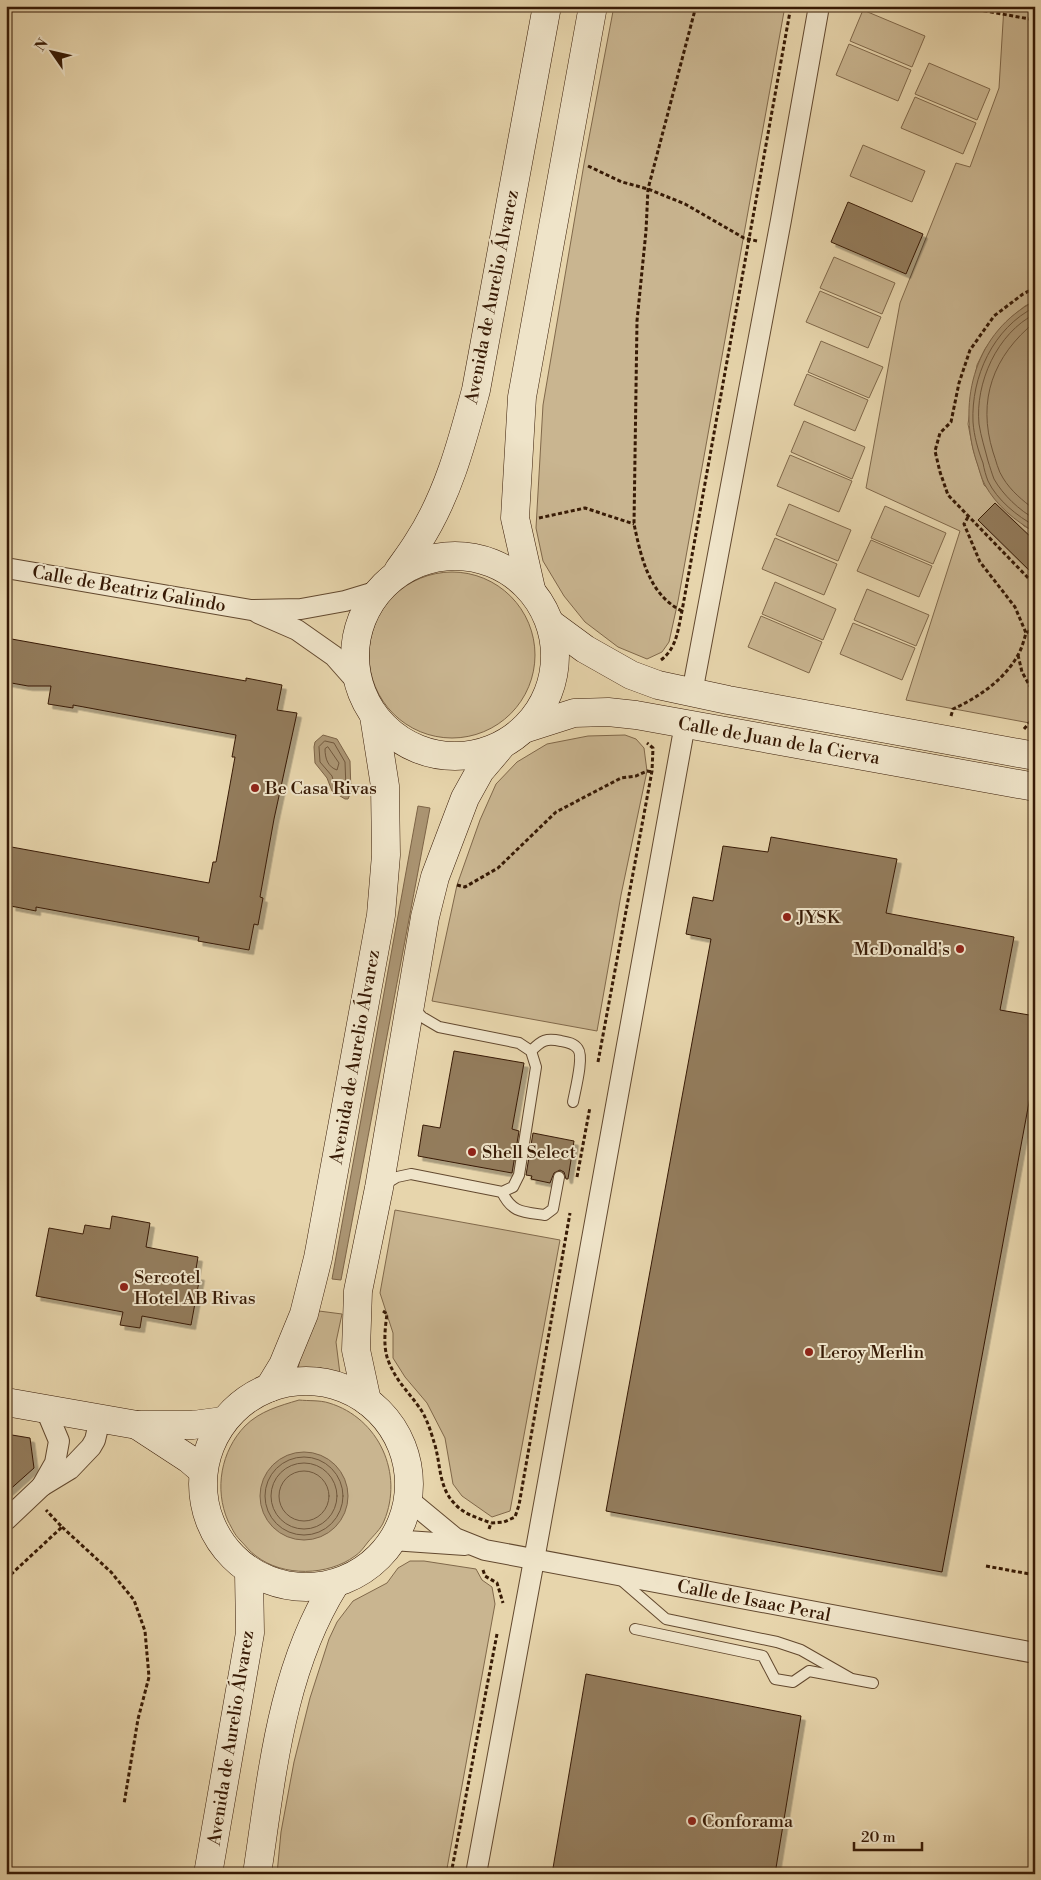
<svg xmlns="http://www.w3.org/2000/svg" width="1041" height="1880" font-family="'Libre Bodoni',serif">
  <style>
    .green { fill: #c9b590; stroke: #80684a }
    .water { fill: #ab9573; stroke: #7d6447 }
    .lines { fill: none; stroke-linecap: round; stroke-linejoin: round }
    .shore { stroke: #71583c; stroke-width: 1 }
    .building { fill: #937b5c; stroke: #371a05; filter: url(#shadow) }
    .lane-casing { stroke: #63492f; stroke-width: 12 }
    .street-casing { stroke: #63492f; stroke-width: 22 }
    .secondary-casing { stroke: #371a05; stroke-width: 29 }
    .path { stroke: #371a05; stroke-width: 3; stroke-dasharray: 4 2.5; stroke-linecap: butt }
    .lane { stroke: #efe4c9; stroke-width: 10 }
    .street { stroke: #efe4c9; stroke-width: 20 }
    .secondary { stroke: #efe4c9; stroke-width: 28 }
    .poi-dot { fill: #8f2418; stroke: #efe4c9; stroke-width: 2 }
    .labels { text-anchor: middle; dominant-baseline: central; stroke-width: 4; stroke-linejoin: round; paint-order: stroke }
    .street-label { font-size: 18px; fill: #371a05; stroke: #efe4c9 }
    .poi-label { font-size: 18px; fill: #371a05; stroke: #efe4c9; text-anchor: start }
  </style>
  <defs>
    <filter id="shadow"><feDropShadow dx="4.5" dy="4.5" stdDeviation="0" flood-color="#0004"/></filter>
  </defs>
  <rect width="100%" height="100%" fill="#e7d5ac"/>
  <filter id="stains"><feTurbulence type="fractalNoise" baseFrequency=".004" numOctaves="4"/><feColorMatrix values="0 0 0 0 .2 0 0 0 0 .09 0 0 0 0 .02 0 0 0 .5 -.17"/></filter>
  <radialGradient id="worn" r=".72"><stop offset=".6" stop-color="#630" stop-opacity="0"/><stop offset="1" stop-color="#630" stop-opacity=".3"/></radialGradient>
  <g class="green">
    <polygon points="614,6 785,6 678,601 669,642 662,652 647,659 618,647 585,622 564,596 543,561 536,528 543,405 584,164"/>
    <polygon points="1004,6 1035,6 1035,301 1025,306 1009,319 995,335 985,349 977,365 968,424 973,449 984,485 1024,526 1035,532 1035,724 906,700 960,531 866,488 900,303 956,163 970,167 999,88"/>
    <polygon points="863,10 925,36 912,67 850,41"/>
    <polygon points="849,44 911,70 898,101 836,75"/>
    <polygon points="929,63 990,89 977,120 915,94"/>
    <polygon points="915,97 976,123 963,154 901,128"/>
    <polygon points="863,145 925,171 912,202 850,176"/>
    <polygon points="834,257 895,283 882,314 820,288"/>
    <polygon points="820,291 881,317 868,348 806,322"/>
    <polygon points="821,341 883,367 869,398 808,372"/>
    <polygon points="807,374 868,400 855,431 794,405"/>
    <polygon points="804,421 865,447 852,479 791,452"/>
    <polygon points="790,455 852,481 839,512 777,486"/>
    <polygon points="789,504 851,530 838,561 776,535"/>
    <polygon points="885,506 946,533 933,564 871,538"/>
    <polygon points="775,538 837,564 824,595 762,569"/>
    <polygon points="871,540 932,566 919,597 857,571"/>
    <circle cx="452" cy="655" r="83"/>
    <polygon points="775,582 836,609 823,640 762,614"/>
    <polygon points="867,589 929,615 916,646 854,620"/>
    <polygon points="761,616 822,642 809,673 748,647"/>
    <polygon points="853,623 915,648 902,680 840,654"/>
    <polygon points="625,735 636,739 644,748 647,771 621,895 597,1031 432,1001 457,885 480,820 496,784 517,762 547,744 588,736"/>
    <polygon points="395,1210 560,1240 510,1511 492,1517 462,1496 453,1484 445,1438 427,1403 405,1377 393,1358 393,1333 380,1293"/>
    <polygon points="319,1311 342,1314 336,1342 340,1374 321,1368 298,1369 300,1359"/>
    <path d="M299,1400C308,1401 320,1400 329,1403C379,1418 404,1474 384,1521C381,1529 373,1536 368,1542C364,1547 360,1553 355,1556C328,1576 283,1577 256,1556C250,1552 245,1545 240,1540C234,1534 232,1528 228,1521C214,1489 221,1451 245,1426C260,1411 279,1406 299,1400Z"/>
    <polygon points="410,1561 424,1561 476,1569 482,1580 492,1587 495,1604 446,1874 277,1874 281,1832 294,1762 310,1698 329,1639 337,1622 353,1601 387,1583 398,1568"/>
  </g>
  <g class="water">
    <path d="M1035,301V532C1015,521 996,505 985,485C981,478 979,468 976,460C957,400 976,331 1035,301Z"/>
    <polygon points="323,735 337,739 350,761 351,792 348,799 345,799 332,791 327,778 315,763 314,747 315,742"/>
    <polygon points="418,806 430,808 341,1280 332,1279"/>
    <circle cx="304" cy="1496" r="44"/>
  </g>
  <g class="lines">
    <g class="shore">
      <path d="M1035,307C993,328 971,377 973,422C974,436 978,450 983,463C984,469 986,476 988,481C997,500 1017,516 1035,526"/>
      <path d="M1035,314C997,333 975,383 979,424C981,437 985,449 988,461C990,467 992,474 994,479C1003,495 1019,510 1035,519"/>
      <path d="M1035,322C993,356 977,400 993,452C996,460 998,471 1003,478C1011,491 1022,500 1035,510"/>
      <polygon points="325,741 334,743 345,762 346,789 344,792 335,787 332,776 320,762 319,747"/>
      <path d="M328,747L339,763L337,770C328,767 325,759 325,749Z"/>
      <circle cx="304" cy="1496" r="39"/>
      <circle cx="304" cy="1496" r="33"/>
      <circle cx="304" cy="1496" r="25"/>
    </g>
  </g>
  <g class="building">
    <polygon points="848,202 923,234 906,274 831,242"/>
    <polygon points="995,503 1035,541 1035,576 978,520"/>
    <polygon points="6,638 246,681 246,678 282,685 277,710 297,713 274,819 260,897 263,898 258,925 254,924 249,950 198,941 199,937 36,907 36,911 11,906 12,903 6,902 6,846 209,883 213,862 216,862 235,757 232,757 236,735 73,705 73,708 48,704 51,686 28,686 6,682"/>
    <polygon points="771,837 897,859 886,913 1014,937 1000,1010 1035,1016 1035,1070 942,1572 606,1511 711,939 686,934 693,897 713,901 723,846 768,852"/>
    <polygon points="454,1051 524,1063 512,1129 519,1131 512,1173 418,1156 423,1125 440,1128"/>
    <polygon points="533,1133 574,1141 568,1179 566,1179 564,1172 560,1170 554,1173 550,1183 531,1179 532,1176 526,1175"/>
    <polygon points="112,1216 150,1223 146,1247 198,1257 195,1275 200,1276 191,1325 142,1316 140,1328 120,1325 123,1312 36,1296 49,1228 83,1234 85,1225 110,1229"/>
    <polygon points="6,1434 30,1438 34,1468 6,1493"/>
    <polygon points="586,1674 801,1716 775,1874 552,1874"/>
  </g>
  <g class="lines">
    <defs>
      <g id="lane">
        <path d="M531,1051C542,1040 546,1038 561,1041C567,1042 574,1043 578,1049C584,1057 575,1091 573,1102"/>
        <polyline points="384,1185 397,1177 411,1174 502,1192 513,1187 519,1175 536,1067 531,1051 519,1043 439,1027 422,1017 414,1008"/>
        <path d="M502,1192C512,1213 523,1212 545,1215L553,1209L559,1177"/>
        <polyline points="621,1580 666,1619 777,1642 801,1650 850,1678"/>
        <polyline points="635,1629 763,1656 775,1679 793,1682 809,1671 873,1683"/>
      </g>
      <g id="street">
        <polyline points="6,568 251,610 301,609 345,601 378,591"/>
        <polyline points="258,613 297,630 334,656 357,682"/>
        <polyline points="692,693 781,220 819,6"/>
        <polyline points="42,1486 55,1463 59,1441 46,1410"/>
        <polyline points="409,1500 455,1538 485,1550 1035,1653"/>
        <polyline points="6,1520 42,1486 70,1469 91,1447 95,1440 100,1419"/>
        <polyline points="392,1540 465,1545"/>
        <polyline points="476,1874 534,1560 685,724"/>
      </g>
      <g id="secondary">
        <circle cx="455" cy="656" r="100"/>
        <path d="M398,571C405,561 412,552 418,542C448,496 462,442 476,390L547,6"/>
        <polyline points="531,589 515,518 522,397 593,6"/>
        <polyline points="551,624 585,649 631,675 658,685 728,700 1035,756"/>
        <polyline points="524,729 574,713 608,712 636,715 1035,787"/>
        <circle cx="306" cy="1484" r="103"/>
        <polyline points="269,1388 283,1365 304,1314 318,1258 381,915 386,855 385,786 374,716"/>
        <polyline points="367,1401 356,1350 358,1291 379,1188 425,917 435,877 465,798 480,771 502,745"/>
        <polyline points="6,1402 137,1425 193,1425 223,1421"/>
        <polyline points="137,1425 189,1459 203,1471"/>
        <polyline points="208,1874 250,1633 249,1572"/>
        <path d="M257,1874C272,1775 281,1670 335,1584"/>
      </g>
    </defs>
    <use href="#lane" class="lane-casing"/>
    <use href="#street" class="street-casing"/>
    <use href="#secondary" class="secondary-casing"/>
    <g class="path">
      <polyline points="958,6 1035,20"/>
      <polyline points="588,166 622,182 648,189 685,204 744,238 757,241"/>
      <polyline points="1035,288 1023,294 994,316 970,350 959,383 951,422 940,433 935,451 940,472 948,495 1035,585"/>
      <polyline points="968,517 964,524 980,562 1015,607 1026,633"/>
      <polyline points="539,518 585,508 634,524"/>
      <path d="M682,611C649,595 641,557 634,524L637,321L646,231L648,189L696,6"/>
      <polyline points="1018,655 1022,672 1035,695"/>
      <path d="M661,660C677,648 678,629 682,611L791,6"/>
      <path d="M951,716L953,709C979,697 1004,680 1018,655C1022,648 1024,640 1026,633L1035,628"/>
      <polyline points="1024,729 1035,716"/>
      <polyline points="457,885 465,887 498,868 556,812 621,778 636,776 647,771 653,772"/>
      <polyline points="598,1062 652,771 653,748 647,743"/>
      <polyline points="577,1177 590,1107"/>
      <path d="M383,1311L387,1314C385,1328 383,1347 388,1360C396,1381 407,1390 419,1407C426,1416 431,1432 434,1442C441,1463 438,1486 454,1503C463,1514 478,1518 491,1523"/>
      <polyline points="62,1527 111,1572 134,1600 145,1631 149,1677 138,1719 124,1804"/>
      <polyline points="489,1529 491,1523 504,1522 515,1517 519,1505 570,1213"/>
      <polyline points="986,1566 1035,1575"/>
      <polyline points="483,1570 485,1576 497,1583 503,1603"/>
      <polyline points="6,1579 62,1527 46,1510"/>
      <polyline points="451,1874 497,1634"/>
    </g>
    <use href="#lane" class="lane"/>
    <use href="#street" class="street"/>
    <use href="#secondary" class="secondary"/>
  </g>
  <g class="poi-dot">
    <circle cx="255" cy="788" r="5"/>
    <circle cx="787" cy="917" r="5"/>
    <circle cx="960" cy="949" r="5"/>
    <circle cx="472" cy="1152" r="5"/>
    <circle cx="124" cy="1287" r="5"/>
    <circle cx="809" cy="1352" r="5"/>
    <circle cx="692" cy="1821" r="5"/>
  </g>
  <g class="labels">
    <g class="street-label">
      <text transform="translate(492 297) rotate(-79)">Avenida de Aurelio Álvarez</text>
      <text transform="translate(129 589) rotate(10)">Calle de Beatriz Galindo</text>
      <text transform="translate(779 741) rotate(10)">Calle de Juan de la Cierva</text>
      <text transform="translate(355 1057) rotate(-80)">Avenida de Aurelio Álvarez</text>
      <text transform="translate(754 1601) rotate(11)">Calle de Isaac Peral</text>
      <text transform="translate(231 1738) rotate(-81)">Avenida de Aurelio Álvarez</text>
    </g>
    <g class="poi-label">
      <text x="265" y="788">Be Casa Rivas</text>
      <text x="797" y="917">JYSK</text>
      <text x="950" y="949" text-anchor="end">McDonald's</text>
      <text x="482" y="1152">Shell Select</text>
      <text x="134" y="1277">Sercotel<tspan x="134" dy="21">Hotel AB Rivas</tspan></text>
      <text x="819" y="1352">Leroy Merlin</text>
      <text x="702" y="1821">Conforama</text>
    </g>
  </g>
  <rect width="1041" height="1880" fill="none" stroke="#e7d5ac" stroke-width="25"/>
  <rect x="8" y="8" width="1026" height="1865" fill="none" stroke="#371a05" stroke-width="2.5"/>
  <rect x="12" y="12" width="1016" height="1855" fill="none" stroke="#371a05"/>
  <g transform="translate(52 52) rotate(304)" stroke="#efe4c9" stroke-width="4" paint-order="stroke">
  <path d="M0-4L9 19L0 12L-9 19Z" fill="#371a05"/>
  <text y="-8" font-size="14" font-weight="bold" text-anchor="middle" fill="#371a05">N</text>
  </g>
  <path d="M854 1842v8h68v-8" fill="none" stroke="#371a05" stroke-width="2.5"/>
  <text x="861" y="1842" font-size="15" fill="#371a05" stroke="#efe4c9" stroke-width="4" paint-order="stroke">20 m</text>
  <rect width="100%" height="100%" filter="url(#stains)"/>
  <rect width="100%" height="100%" fill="url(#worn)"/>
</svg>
